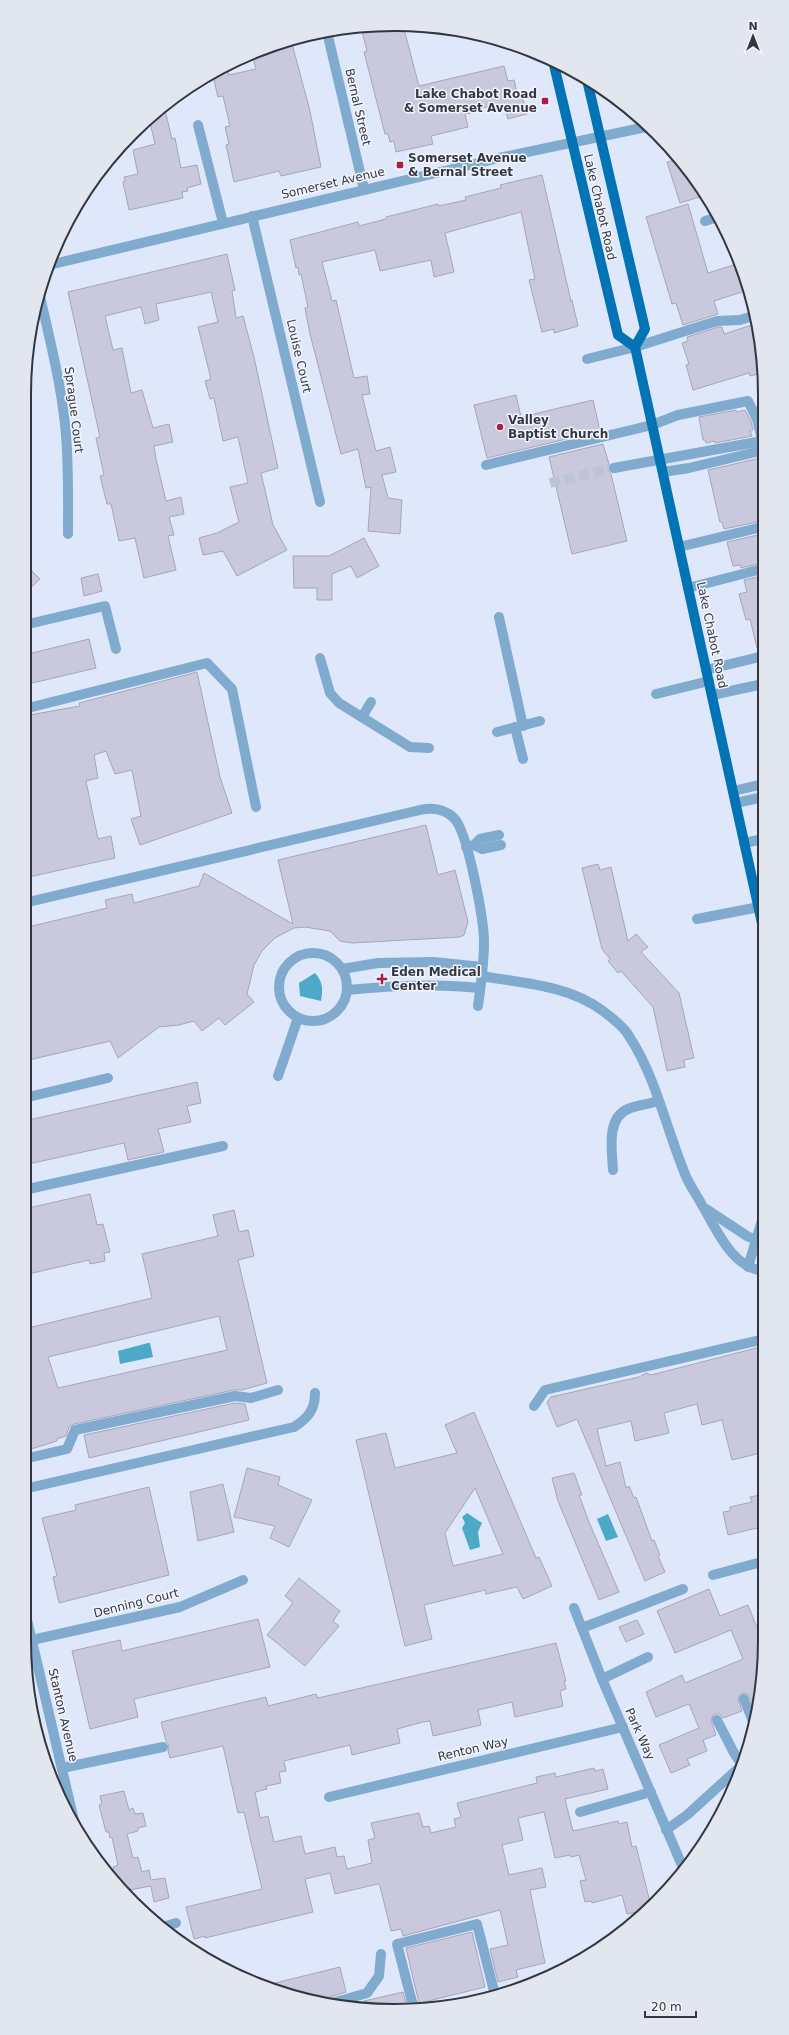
<svg xmlns="http://www.w3.org/2000/svg" width="789" height="2035" font-family="'DejaVu Sans',sans-serif">
  <style>
    .water { fill: #4da9c8 }
    .building { fill: #c9c8dd; stroke: #a6a5b9; fill-rule: evenodd }
    .lines { fill: none; stroke-linecap: round; stroke-linejoin: round }
    .minor-tunnel { stroke: #bdc5d5; stroke-width: 10; stroke-dasharray: 10 5; stroke-linecap: butt }
    .minor { stroke: #80abcf; stroke-width: 10 }
    .major { stroke: #0274b6; stroke-width: 10 }
    .poi-dot { fill: #b01d43; stroke: #f1f5fd; stroke-width: 1.5 }
    .labels { text-anchor: middle; dominant-baseline: central; stroke-width: 3; stroke-linejoin: round; paint-order: stroke }
    .poi-label { font-size: 12px; font-weight: bold; fill: #34373f; stroke: #f1f5fd; text-anchor: start }
    .street-label { font-size: 12px; fill: #34373f; stroke: #f1f5fd }
    .rim { fill: none; stroke: #34373f; stroke-width: 2 }
  </style>
  <rect width="100%" height="100%" fill="#dfe8fb"/>
  <g class="water">
    <path d="M315,973C323,982 323,989 321,1001L300,996L299,983Z"/>
    <polygon points="148,1343 150,1343 153,1357 120,1364 118,1351"/>
    <polygon points="467,1513 482,1523 478,1532 480,1547 470,1550 462,1528 465,1523 462,1517"/>
    <polygon points="608,1514 618,1537 606,1541 597,1519"/>
  </g>
  <g class="building">
    <polygon points="403,25 419,86 504,66 508,81 514,80 518,97 522,96 527,114 508,119 504,106 498,108 497,105 471,110 471,113 465,114 468,127 431,136 433,144 396,152 394,141 390,142 388,134 385,134 364,52 367,51 361,27"/>
    <polygon points="291,40 310,111 321,167 281,176 279,171 234,182 226,145 229,144 225,127 230,126 223,96 218,97 213,76 228,72 229,75 256,69 252,54 276,44"/>
    <polygon points="164,106 172,139 175,138 181,168 197,165 201,184 187,188 188,191 182,192 183,198 129,210 123,182 125,181 124,177 138,174 133,150 155,144 149,118"/>
    <polygon points="679,159 690,176 703,196 680,203 667,162"/>
    <polygon points="542,175 571,301 572,300 578,326 554,333 554,329 542,332 529,280 535,279 521,212 445,233 454,272 434,277 431,260 380,271 375,250 322,262 332,301 336,300 354,378 367,376 370,394 362,395 376,451 390,447 396,472 382,475 388,498 402,500 400,534 368,531 371,487 366,488 358,449 341,454 310,334 305,308 308,307 301,274 299,275 298,267 296,268 290,240 358,222 359,226 386,219 386,217 438,204 439,206 466,200 465,197 501,188 500,185"/>
    <polygon points="688,204 708,273 737,264 745,291 714,301 718,314 683,325 676,303 672,304 646,217"/>
    <polygon points="227,254 235,290 232,291 236,318 243,316 254,357 278,468 261,473 273,525 287,550 237,576 223,551 203,555 199,538 217,533 239,522 230,487 248,483 238,437 223,441 214,398 210,399 205,381 211,379 198,327 218,322 211,292 156,304 159,320 145,324 141,307 105,316 113,350 122,348 131,393 142,390 153,428 169,424 173,442 154,446 156,459 166,501 181,497 184,514 169,517 174,535 168,536 176,570 144,578 135,538 119,541 111,504 107,504 100,476 104,475 96,438 100,437 68,292"/>
    <polygon points="755,324 762,346 762,373 750,376 749,373 693,390 686,365 689,364 682,343 688,341 687,337 718,327 722,327 724,334"/>
    <polygon points="516,395 521,417 593,400 600,431 487,458 474,405"/>
    <polygon points="736,410 737,412 745,410 751,421 753,430 750,431 752,436 715,443 715,441 706,443 705,440 703,440 699,417"/>
    <polygon points="603,444 609,464 608,470 611,474 627,541 572,554 549,457"/>
    <polygon points="756,459 762,459 762,521 724,529 722,522 720,522 708,470"/>
    <polygon points="762,534 762,563 741,568 740,565 733,566 727,542"/>
    <polygon points="364,538 379,566 357,578 351,566 332,574 332,600 317,600 317,588 294,588 293,556 329,556"/>
    <polygon points="24,563 40,579 24,594"/>
    <polygon points="98,574 102,591 84,596 81,578"/>
    <polygon points="762,576 763,647 757,648 750,619 746,620 739,594 747,592 744,580"/>
    <polygon points="89,639 96,668 24,685 24,655"/>
    <polygon points="197,672 220,777 232,813 140,845 131,819 141,816 132,770 115,774 106,751 94,755 98,778 86,781 98,839 111,836 115,858 24,878 24,716 80,706 79,703"/>
    <polygon points="426,825 438,875 455,870 468,922 464,935 460,937 352,943 340,941 330,931 305,927 294,928 275,938 262,951 254,965 247,994 254,1002 225,1025 219,1018 202,1031 194,1021 179,1025 159,1027 118,1058 110,1041 29,1060 24,1037 24,928 107,908 105,900 132,894 134,903 199,886 204,873 293,924 278,860"/>
    <polygon points="598,864 600,870 611,867 628,941 636,934 648,947 641,952 679,993 694,1058 684,1060 685,1067 667,1071 653,1007 621,971 618,973 608,961 610,959 602,949 582,868"/>
    <polygon points="197,1082 201,1103 187,1106 191,1122 158,1129 164,1152 128,1160 124,1143 24,1165 24,1121"/>
    <polygon points="90,1194 97,1225 103,1224 110,1252 104,1253 105,1261 90,1264 89,1260 24,1275 24,1209"/>
    <path d="M234,1210L239,1232L248,1230L254,1256L238,1260L267,1383L242,1390H234L74,1424L69,1427L66,1436L57,1439V1441L31,1449L24,1422V1329L152,1298L142,1254L218,1236L213,1215ZM219,1316L227,1350L58,1388L48,1357Z"/>
    <polygon points="764,1346 765,1452 732,1460 722,1420 702,1425 697,1404 664,1413 669,1433 635,1441 631,1421 597,1429 606,1466 620,1462 626,1488 629,1486 634,1498 636,1497 652,1541 654,1540 660,1555 658,1556 665,1572 645,1581 577,1419 557,1427 547,1402 551,1397 639,1377 646,1373 651,1375"/>
    <polygon points="235,1403 245,1404 249,1420 89,1458 84,1435"/>
    <path d="M474,1412L536,1558L539,1557L552,1586L523,1599L517,1587L486,1594L485,1590L424,1605L432,1639L405,1646L356,1440L386,1433L395,1468L457,1453L445,1425ZM475,1488L503,1554L453,1566L445,1533Z"/>
    <polygon points="247,1468 280,1477 278,1485 312,1500 289,1547 270,1538 275,1526 234,1517"/>
    <polygon points="574,1473 582,1495 579,1495 589,1522 619,1592 599,1600 558,1501 552,1478"/>
    <polygon points="223,1484 234,1532 198,1541 190,1492"/>
    <polygon points="149,1487 169,1575 59,1603 53,1577 57,1576 42,1518 76,1510 75,1505"/>
    <polygon points="765,1494 765,1534 759,1535 757,1528 728,1535 723,1512 730,1511 730,1507 752,1502 750,1497"/>
    <polygon points="299,1578 340,1611 333,1621 339,1626 305,1666 267,1635 293,1603 285,1596"/>
    <polygon points="709,1589 720,1616 748,1605 764,1645 757,1705 754,1706 748,1694 742,1693 738,1698 742,1711 723,1718 720,1714 714,1714 711,1720 716,1735 703,1740 707,1751 687,1759 690,1765 671,1773 659,1745 699,1728 689,1704 656,1717 646,1692 682,1675 685,1683 743,1659 731,1630 675,1653 657,1611"/>
    <polygon points="258,1619 270,1667 134,1699 138,1717 90,1729 72,1651 120,1640 122,1651"/>
    <polygon points="637,1620 644,1634 626,1642 619,1627"/>
    <polygon points="556,1643 566,1681 564,1681 566,1689 560,1691 563,1706 515,1717 512,1702 478,1710 481,1725 433,1736 430,1721 423,1722 397,1729 400,1743 352,1755 350,1745 284,1761 286,1771 279,1772 281,1783 266,1786 267,1789 255,1792 260,1818 268,1816 274,1842 301,1836 305,1854 335,1847 337,1857 344,1856 347,1869 372,1863 368,1840 375,1838 371,1823 419,1813 423,1827 429,1826 431,1833 456,1827 454,1819 461,1817 457,1803 537,1783 536,1777 555,1773 556,1777 594,1768 595,1771 603,1769 608,1789 565,1799 573,1831 618,1821 619,1824 627,1822 632,1847 636,1846 650,1902 641,1911 627,1914 622,1895 592,1903 591,1901 585,1902 580,1881 586,1880 579,1855 571,1857 570,1855 555,1858 544,1812 518,1818 523,1840 502,1845 509,1875 542,1868 546,1887 530,1890 545,1963 516,1970 518,1977 498,1982 490,1949 508,1945 500,1910 403,1936 401,1929 391,1931 380,1886 378,1884 335,1894 330,1873 305,1879 313,1912 205,1938 205,1936 194,1939 186,1907 262,1889 244,1812 238,1813 223,1746 170,1758 168,1751 169,1745 166,1741 161,1722 266,1697 268,1706 316,1694 318,1698"/>
    <polygon points="124,1791 129,1810 133,1808 135,1814 143,1813 146,1826 138,1828 138,1831 127,1834 133,1858 138,1857 142,1872 149,1870 151,1880 165,1878 169,1898 154,1902 151,1886 124,1891 117,1886 113,1867 118,1865 112,1837 110,1838 109,1832 106,1832 99,1805 102,1804 100,1796"/>
    <polygon points="472,1932 485,1987 420,2003 418,1999 406,1948"/>
    <polygon points="340,1967 346,1992 327,1998 323,2002 276,1991 263,1986"/>
    <polygon points="403,1992 407,2006 365,2007 364,2001"/>
  </g>
  <g class="lines">
    <polyline class="minor-tunnel" points="550,483 614,468"/>
    <g class="minor">
      <polyline points="327,32 364,189"/>
      <polyline points="198,125 223,223"/>
      <polyline points="252,216 320,502"/>
      <polyline points="705,221 718,217"/>
      <polyline points="49,265 499,158 646,127"/>
      <path d="M39,292C49,336 60,379 65,424C69,460 68,497 68,534"/>
      <polyline points="587,359 635,347 717,321 740,320 753,316"/>
      <polyline points="486,465 652,425 678,415 748,401 757,419 762,440"/>
      <polyline points="614,468 762,441"/>
      <polyline points="663,472 689,468 756,452 762,453"/>
      <polyline points="679,547 762,527"/>
      <polyline points="688,588 762,569"/>
      <polyline points="499,617 523,726"/>
      <polyline points="24,625 105,606 116,649"/>
      <polyline points="320,658 330,693 339,703 410,747 429,748"/>
      <polyline points="706,670 763,656"/>
      <polyline points="656,694 709,681"/>
      <polyline points="712,695 763,684"/>
      <polyline points="24,709 207,663 232,689 256,807"/>
      <polyline points="362,717 371,702"/>
      <polyline points="515,727 523,759"/>
      <polyline points="497,732 540,721"/>
      <polyline points="733,791 763,784"/>
      <polyline points="736,803 763,797"/>
      <polyline points="744,843 763,839"/>
      <polyline points="474,845 482,849 501,845"/>
      <polyline points="466,847 474,845 480,839 499,835"/>
      <polyline points="753,882 763,880"/>
      <path d="M24,903L420,810C433,807 445,809 454,818C468,832 484,921 484,942C484,963 481,985 478,1006"/>
      <polyline points="697,919 759,907"/>
      <circle cx="313" cy="987" r="34"/>
      <polyline points="342,969 378,963 434,962 482,967"/>
      <path d="M481,976C522,983 568,985 603,1011C611,1017 624,1027 629,1036C656,1077 666,1128 685,1174C689,1185 697,1195 702,1205C717,1230 732,1268 764,1271"/>
      <path d="M347,990C391,986 436,983 480,988"/>
      <polyline points="278,1076 298,1018"/>
      <polyline points="24,1098 108,1078"/>
      <path d="M613,1170C612,1150 606,1118 628,1109C638,1105 649,1104 658,1101"/>
      <polyline points="24,1190 223,1146"/>
      <polyline points="706,1209 747,1236 764,1244"/>
      <polyline points="748,1267 763,1217"/>
      <polyline points="534,1406 545,1390 764,1339"/>
      <polyline points="24,1459 67,1449 75,1430 235,1396 251,1398 278,1390"/>
      <path d="M24,1489L294,1427C308,1418 315,1410 315,1393"/>
      <polyline points="713,1575 765,1561"/>
      <polyline points="24,1607 76,1829"/>
      <polyline points="574,1608 602,1679 684,1870"/>
      <polyline points="582,1628 683,1589"/>
      <polyline points="32,1640 180,1607 243,1580"/>
      <polyline points="602,1679 648,1657"/>
      <polyline points="744,1699 754,1724"/>
      <polyline points="717,1720 734,1753 742,1765"/>
      <polyline points="62,1768 163,1747"/>
      <polyline points="329,1797 623,1727"/>
      <polyline points="580,1812 651,1792"/>
      <polyline points="666,1830 687,1815 741,1766"/>
      <polyline points="166,1926 176,1923"/>
      <polyline points="329,2004 367,1993 379,1976 381,1954"/>
      <polyline points="415,2006 412,2002 397,1944 477,1924 495,1995"/>
    </g>
    <g class="major">
      <polyline points="554,65 618,335 635,347"/>
      <polyline points="587,80 645,329 635,347 763,928"/>
    </g>
  </g>
  <g class="poi-dot">
    <rect x="541" y="97" width="8" height="8" rx="2"/>
    <rect x="396" y="161" width="8" height="8" rx="2"/>
    <circle cx="500" cy="427" r="4"/>
    <path d="M380 973h4v4h4v4h-4v4h-4v-4h-4v-4h4z"/>
  </g>
  <g class="labels">
    <g class="poi-label">
      <text x="537" y="94" text-anchor="end">Lake Chabot Road<tspan x="537" dy="14">&amp; Somerset Avenue</tspan></text>
      <text x="408" y="158">Somerset Avenue<tspan x="408" dy="14">&amp; Bernal Street</tspan></text>
      <text x="508" y="420">Valley<tspan x="508" dy="14">Baptist Church</tspan></text>
      <text x="391" y="972">Eden Medical<tspan x="391" dy="14">Center</tspan></text>
    </g>
    <g class="street-label">
      <text transform="translate(358 107) rotate(77)">Bernal Street</text>
      <text transform="translate(333 183) rotate(-13)">Somerset Avenue</text>
      <text transform="translate(600 207) rotate(77)">Lake Chabot Road</text>
      <text transform="translate(299 356) rotate(77)">Louise Court</text>
      <text transform="translate(74 410) rotate(83)">Sprague Court</text>
      <text transform="translate(712 635) rotate(78)">Lake Chabot Road</text>
      <text transform="translate(136 1603) rotate(-14)">Denning Court</text>
      <text transform="translate(63 1715) rotate(77)">Stanton Avenue</text>
      <text transform="translate(640 1734) rotate(66)">Park Way</text>
      <text transform="translate(473 1749) rotate(-13)">Renton Way</text>
    </g>
  </g>
  <path d="M0 0H789V2035H0ZM394 31H395A363 363 0 0 1 758 394V1641A363 363 0 0 1 395 2004H394A363 363 0 0 1 31 1641V394A363 363 0 0 1 394 31Z" fill="#e2e6ee" fill-rule="evenodd"/>
  <path class="rim" d="M394 31H395A363 363 0 0 1 758 394V1641A363 363 0 0 1 395 2004H394A363 363 0 0 1 31 1641V394A363 363 0 0 1 394 31Z"/>
  <g transform="translate(753 36)" stroke="#f1f5fd" stroke-width="3" paint-order="stroke">
  <path d="M0-3L7 15L0 10L-7 15Z" fill="#34373f"/>
  <text y="-6" font-size="11" font-weight="bold" text-anchor="middle" fill="#34373f">N</text>
  </g>
  <path d="M645 2011v6h51v-6" fill="none" stroke="#34373f" stroke-width="2"/>
  <text x="651" y="2011" font-size="12" fill="#34373f" stroke="#f1f5fd" stroke-width="3" paint-order="stroke">20 m</text>
</svg>
